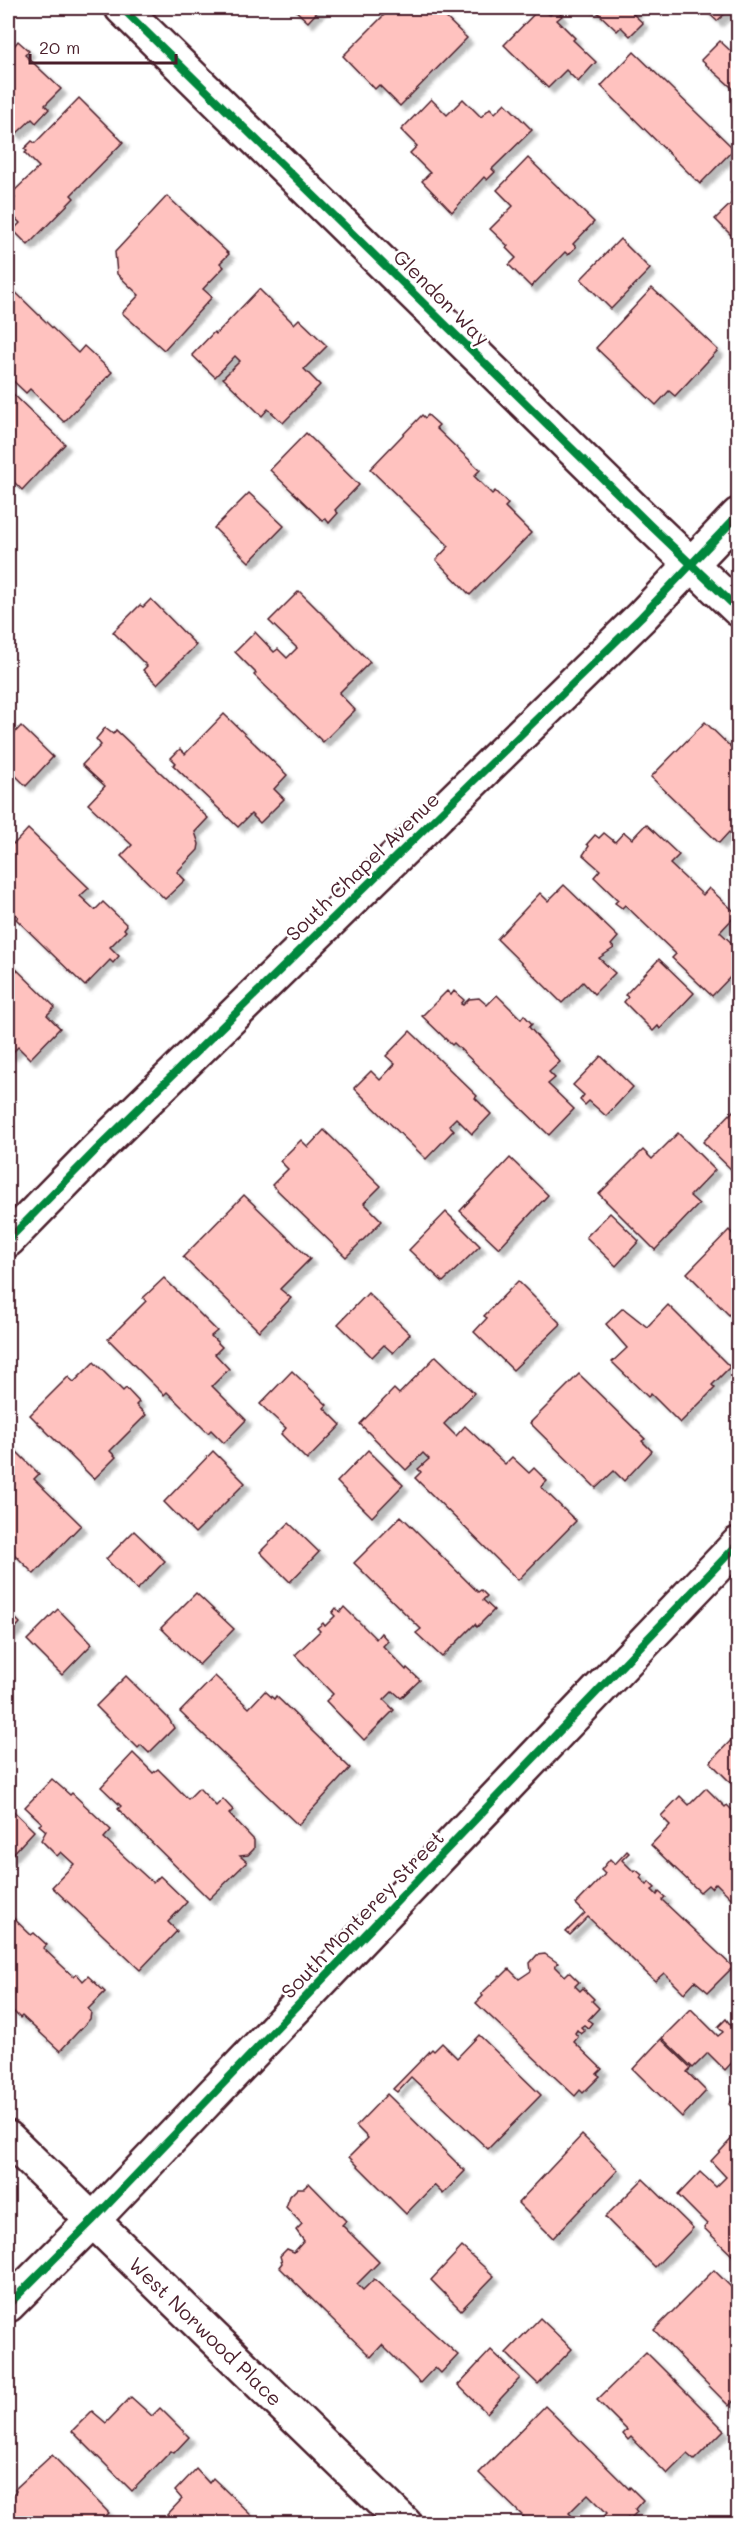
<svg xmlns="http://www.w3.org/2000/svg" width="746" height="2531" font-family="Mali,sans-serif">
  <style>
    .building { fill: #ffc2bf; stroke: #4a1f2b; stroke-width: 1.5; filter: url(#shadow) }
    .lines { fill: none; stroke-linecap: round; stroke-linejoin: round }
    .street-casing { stroke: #4a1f2b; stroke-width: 38 }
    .secondary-casing { stroke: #4a1f2b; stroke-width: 38 }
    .street { stroke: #fff; stroke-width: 33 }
    .secondary { stroke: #fff; stroke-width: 33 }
    .cycleway-casing { stroke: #fff; stroke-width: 11 }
    .cycleway { stroke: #00873e; stroke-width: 8 }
    .labels { text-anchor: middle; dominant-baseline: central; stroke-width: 5; stroke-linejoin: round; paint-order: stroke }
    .street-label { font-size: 20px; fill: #4a1f2b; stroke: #fff }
  </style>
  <defs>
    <filter id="shadow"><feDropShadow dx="5.5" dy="5.5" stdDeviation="1.5" flood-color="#0004"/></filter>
  </defs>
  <rect width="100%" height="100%" fill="#fff"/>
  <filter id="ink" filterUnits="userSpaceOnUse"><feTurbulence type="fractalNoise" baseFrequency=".0167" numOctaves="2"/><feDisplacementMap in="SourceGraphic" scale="12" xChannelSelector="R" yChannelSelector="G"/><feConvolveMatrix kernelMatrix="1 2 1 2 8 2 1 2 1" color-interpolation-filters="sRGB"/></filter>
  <g filter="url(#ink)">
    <g class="building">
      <polygon points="293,8 321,8 308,22"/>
      <polygon points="391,8 436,8 467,38 400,106 379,85 375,89 343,56"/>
      <polygon points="540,8 550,15 556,9 562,16 557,20 575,38 573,40 596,62 578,82 566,70 548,88 504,45"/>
      <polygon points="588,8 639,8 633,14 643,23 630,36 621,27 617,31 596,11 594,13"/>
      <polygon points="703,8 731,8 717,21"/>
      <polygon points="8,39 14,46 18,41 29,51 25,55 61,89 45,105 49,109 36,123 32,119 16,134 8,125"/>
      <polygon points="720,41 738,58 738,93 701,60"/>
      <polygon points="634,52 734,149 700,184 601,86"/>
      <polygon points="79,98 123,142 71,195 74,198 28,245 13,230 20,223 8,211 8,205 15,198 11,194 39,167 25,153 27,151 24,149 32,141 35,143"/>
      <polygon points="431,99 447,115 463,99 481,117 490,108 495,113 505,103 532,130 492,169 495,172 487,180 484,177 452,212 422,181 430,173 410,153 417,146 401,130"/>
      <polygon points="528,158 594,222 573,244 576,247 568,255 565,252 531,287 509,265 516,258 506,248 508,246 490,229 513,206 497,190"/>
      <polygon points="738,186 738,242 715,219 737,198 731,193"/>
      <polygon points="167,196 229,254 220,263 224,267 203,289 212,297 164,350 122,313 139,295 117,274 115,252"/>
      <polygon points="620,239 650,269 611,309 581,279"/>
      <polygon points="8,285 78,353 84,346 112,372 64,422 30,389 26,393 8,376"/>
      <polygon points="652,288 718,350 675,396 669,391 656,405 596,348"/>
      <polygon points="259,289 294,324 299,319 327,346 304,369 320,385 283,423 268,409 262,416 223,378 240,361 235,356 215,377 192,355 214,332 216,334"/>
      <polygon points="8,389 65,444 22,490 8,476"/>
      <polygon points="422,415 425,418 428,415 439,425 436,428 480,470 474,476 492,494 495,491 508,504 505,507 531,533 470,595 436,560 449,546 370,469"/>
      <polygon points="306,433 359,485 335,510 338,513 329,523 325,518 323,521 270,470"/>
      <polygon points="249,493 284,526 249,562 214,528"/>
      <polygon points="299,591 370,662 339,693 355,710 323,742 254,675 256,673 235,652 255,632 274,652 278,649 287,658 297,648 269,621"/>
      <polygon points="151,599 196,645 157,684 143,670 147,666 113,632 140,605 143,607"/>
      <polygon points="224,714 287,775 274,789 284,799 260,823 251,814 238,827 173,765 176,763 171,758 180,749 185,754"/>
      <polygon points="705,722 738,754 738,841 729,832 719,843 651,777"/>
      <polygon points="21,726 53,757 26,786 8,768 8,740"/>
      <polygon points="105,728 113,734 116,730 208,818 195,832 199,844 198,850 177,872 185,880 165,899 121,856 132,845 88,804 105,786 82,765 101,745 96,739"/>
      <polygon points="646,824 679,855 670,864 703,895 709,888 737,914 720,932 738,949 738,969 712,996 672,958 676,954 625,905 622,908 615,903 618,900 594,877 600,870 583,855 589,846 587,844 595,835 599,838 604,833 615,842 624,832 632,839"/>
      <polygon points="28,829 89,888 80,896 95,910 103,902 127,925 124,929 126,931 110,947 119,956 113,963 110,960 85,986 16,919 18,917 8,907 8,838 14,844"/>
      <polygon points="564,885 618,937 611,945 614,948 599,958 615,973 594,994 583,982 562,1003 497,939 540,893 548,901"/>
      <polygon points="659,959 694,993 660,1029 658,1026 653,1031 624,1002 628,997 625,995"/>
      <polygon points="8,961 55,1007 47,1015 60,1028 30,1059 18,1047 10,1055 8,1053"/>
      <polygon points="447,991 451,995 454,991 464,1000 461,1004 463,1005 469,999 479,998 487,1005 497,995 521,1019 524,1015 532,1024 529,1027 560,1062 549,1072 555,1078 548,1084 574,1109 549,1135 454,1043 452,1045 422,1016"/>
      <polygon points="410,1031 477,1096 475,1098 491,1114 472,1134 456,1118 449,1125 454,1130 426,1159 354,1088 371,1071 380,1080 395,1064 386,1056"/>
      <polygon points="601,1056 633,1087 606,1116 589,1101 585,1105 580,1100 584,1095 573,1085"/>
      <polygon points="734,1110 738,1114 738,1170 735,1173 703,1142"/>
      <polygon points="324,1130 381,1186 364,1203 382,1221 346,1257 272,1185 288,1169 280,1161 301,1140 308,1147"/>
      <polygon points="678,1133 715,1170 690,1196 699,1204 655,1250 599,1194 643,1150 652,1159"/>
      <polygon points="510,1158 548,1195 499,1248 460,1211"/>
      <polygon points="244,1195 310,1259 280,1289 291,1298 259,1331 183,1257"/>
      <polygon points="446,1212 480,1246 443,1282 409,1250"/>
      <polygon points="610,1213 639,1241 616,1266 586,1237"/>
      <polygon points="729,1230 738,1240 738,1324 687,1273"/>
      <polygon points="164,1278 217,1331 211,1336 222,1347 215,1354 229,1369 212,1386 246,1420 224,1443 211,1430 208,1433 167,1392 164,1395 108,1339 146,1301 143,1298"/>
      <polygon points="518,1281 561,1324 513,1370 474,1332 487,1318 484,1316"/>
      <polygon points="368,1293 410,1334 393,1353 384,1345 372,1357 338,1324"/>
      <polygon points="668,1305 730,1367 712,1385 715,1388 680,1423 651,1394 648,1397 612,1362 627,1348 606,1324 623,1308 647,1327"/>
      <polygon points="436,1356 474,1393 444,1424 456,1436 465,1426 505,1464 512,1457 529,1473 534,1468 547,1481 541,1487 576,1521 518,1580 415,1478 421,1472 418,1469 429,1459 423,1453 406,1470 360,1424 394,1389 399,1394"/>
      <polygon points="94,1362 123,1391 126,1388 139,1402 136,1405 146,1415 110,1451 116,1457 94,1479 30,1415 68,1377 74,1382"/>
      <polygon points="292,1371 327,1405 324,1408 341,1425 307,1460 281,1434 286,1428 260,1404"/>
      <polygon points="579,1374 645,1439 642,1441 652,1451 624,1481 614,1471 596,1488 530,1423"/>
      <polygon points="8,1443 39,1474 34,1479 81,1525 34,1574 8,1548"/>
      <polygon points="368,1450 403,1485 372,1517 337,1482"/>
      <polygon points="213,1451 245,1483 195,1533 164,1502"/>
      <polygon points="401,1516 478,1592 481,1590 487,1596 483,1600 494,1610 477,1627 475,1624 442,1657 416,1633 421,1629 354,1563"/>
      <polygon points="289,1523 319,1552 290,1582 260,1552"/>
      <polygon points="134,1531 165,1561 137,1590 106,1559"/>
      <polygon points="196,1593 234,1629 199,1665 161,1628"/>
      <polygon points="344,1607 376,1639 381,1633 388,1641 383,1646 406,1670 407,1668 420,1680 401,1698 393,1691 384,1700 394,1710 364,1740 326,1701 333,1694 295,1655 320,1631 317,1628 323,1623 325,1626 335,1616 332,1613 336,1608 340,1612"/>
      <polygon points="58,1609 92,1644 62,1675 27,1640"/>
      <polygon points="8,1611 20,1623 8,1636"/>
      <polygon points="126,1676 169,1719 174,1728 149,1753 141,1745 138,1748 96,1706"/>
      <polygon points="215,1676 249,1708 265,1691 274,1699 276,1696 350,1768 298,1825 180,1712"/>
      <polygon points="738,1733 738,1790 710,1762"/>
      <polygon points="133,1753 153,1773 158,1769 188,1799 199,1788 216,1806 223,1799 233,1810 229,1814 254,1840 254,1849 248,1855 240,1856 247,1862 209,1899 118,1809 121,1806 101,1787"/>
      <polygon points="52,1779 70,1795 72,1793 111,1830 104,1838 153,1883 160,1876 187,1902 168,1922 177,1931 140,1970 52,1887 74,1864 61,1852 57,1856 41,1840 46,1831 39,1825 42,1823 25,1807"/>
      <polygon points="706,1788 725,1807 727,1805 738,1816 738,1896 734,1901 716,1883 711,1888 708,1885 700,1892 651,1845 670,1825 661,1816 680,1796 689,1805"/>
      <polygon points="8,1806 34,1831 8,1859"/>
      <polygon points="627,1851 629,1853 622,1860 634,1872 636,1870 642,1875 640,1878 647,1885 649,1882 655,1888 652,1890 657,1895 659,1892 665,1897 662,1900 733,1967 708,1992 695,1981 684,1993 664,1973 655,1981 588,1917 570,1935 566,1932 585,1913 576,1904 605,1874 601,1870 610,1859 615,1864"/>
      <polygon points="8,1913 31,1935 34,1933 47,1945 43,1948 74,1977 77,1974 83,1981 88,1976 105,1992 88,2009 91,2012 90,2019 60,2051 22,2016 20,2018 8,2006 10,2004 8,2001"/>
      <polygon points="545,1954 558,1963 555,1966 565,1976 569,1972 579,1982 575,1986 580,1991 583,1988 594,1999 592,2001 599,2008 588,2020 592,2023 588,2028 584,2025 581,2027 585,2031 581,2034 577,2030 575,2033 578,2037 574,2042 602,2069 597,2074 600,2076 583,2093 580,2090 575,2096 476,2003 483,1996 481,1994 500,1976 501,1977 509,1969 519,1979 531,1971 530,1963 537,1955"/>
      <polygon points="691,2009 718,2036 723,2032 718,2027 726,2019 738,2035 738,2056 725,2070 708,2053 693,2068 662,2038"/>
      <polygon points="479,2035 541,2095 488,2149 411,2077 397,2092 393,2089 432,2049 434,2051 442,2043 457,2058"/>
      <polygon points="661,2039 691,2068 687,2072 706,2091 682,2117 633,2069"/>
      <polygon points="387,2094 465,2171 443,2194 434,2185 406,2214 349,2157 368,2138 356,2126"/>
      <polygon points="738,2095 738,2114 729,2104"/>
      <polygon points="738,2132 738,2261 704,2228 707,2224 678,2195 700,2172 716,2187 726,2177 711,2161"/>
      <polygon points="582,2135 618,2170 553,2238 518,2203"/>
      <polygon points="643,2179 693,2228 655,2267 605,2217"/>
      <polygon points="309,2183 346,2221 342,2225 379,2262 357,2284 363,2290 374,2279 458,2355 441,2373 435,2367 420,2383 382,2345 371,2357 279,2267 282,2263 280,2256 287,2249 294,2252 304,2241 296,2230 302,2224 286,2207 290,2196 298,2188 304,2188"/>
      <polygon points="462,2247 494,2276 461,2310 431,2280"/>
      <polygon points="714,2270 738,2294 738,2396 729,2406 654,2330"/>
      <polygon points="540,2318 572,2349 538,2384 506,2353"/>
      <polygon points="491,2350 520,2378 487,2413 458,2385"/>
      <polygon points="646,2352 724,2430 694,2460 687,2454 667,2474 631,2437 628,2440 623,2434 627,2430 597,2400"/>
      <polygon points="131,2397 152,2416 160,2408 189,2437 174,2453 171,2451 132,2491 72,2431 92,2411 106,2423"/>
      <polygon points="545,2406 629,2489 630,2487 643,2500 635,2509 637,2512 630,2519 628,2517 621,2524 597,2524 607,2513 588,2494 569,2513 580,2524 531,2524 479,2473"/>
      <polygon points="52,2455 109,2513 105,2517 109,2520 105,2524 8,2524 8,2499 16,2491 15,2489"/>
      <polygon points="196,2469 209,2483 213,2478 260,2524 172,2524 165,2517 182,2499 175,2491"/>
    </g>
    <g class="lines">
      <defs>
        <g id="street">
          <polyline points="122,8 650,525 738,609"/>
          <polyline points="8,2138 405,2524"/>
          <polyline points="8,2305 92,2221 738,1544"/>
        </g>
        <polyline id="secondary" points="8,1240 97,1149 641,617 738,515"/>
      </defs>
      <use href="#street" class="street-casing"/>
      <use href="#secondary" class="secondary-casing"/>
      <use href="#street" class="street"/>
      <use href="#secondary" class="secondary"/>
      <defs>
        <g id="cycleway">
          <polyline points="122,8 650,525 738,609"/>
          <polyline points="8,1240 97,1149 641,617 738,515"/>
          <polyline points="8,2305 92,2221 738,1544"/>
        </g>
      </defs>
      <use href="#cycleway" class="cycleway-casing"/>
      <use href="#cycleway" class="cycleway"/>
    </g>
  </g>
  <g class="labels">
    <g class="street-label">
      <text transform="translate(442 297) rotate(45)">Glendon Way</text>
      <text transform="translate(362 866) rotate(-44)">South Chapel Avenue</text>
      <text transform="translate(362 1914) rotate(-46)">South Monterey Street</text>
      <text transform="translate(206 2331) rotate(44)">West Norwood Place</text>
    </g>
  </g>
  <rect width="746" height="2531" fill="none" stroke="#fff" stroke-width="30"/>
  <rect x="15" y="15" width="716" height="2501" fill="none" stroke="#4a1f2b" stroke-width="2" filter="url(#ink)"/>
  <path d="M30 54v9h146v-9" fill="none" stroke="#4a1f2b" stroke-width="3"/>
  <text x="39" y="54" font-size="18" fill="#4a1f2b" stroke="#ffffff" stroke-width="4.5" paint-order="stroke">20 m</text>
</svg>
